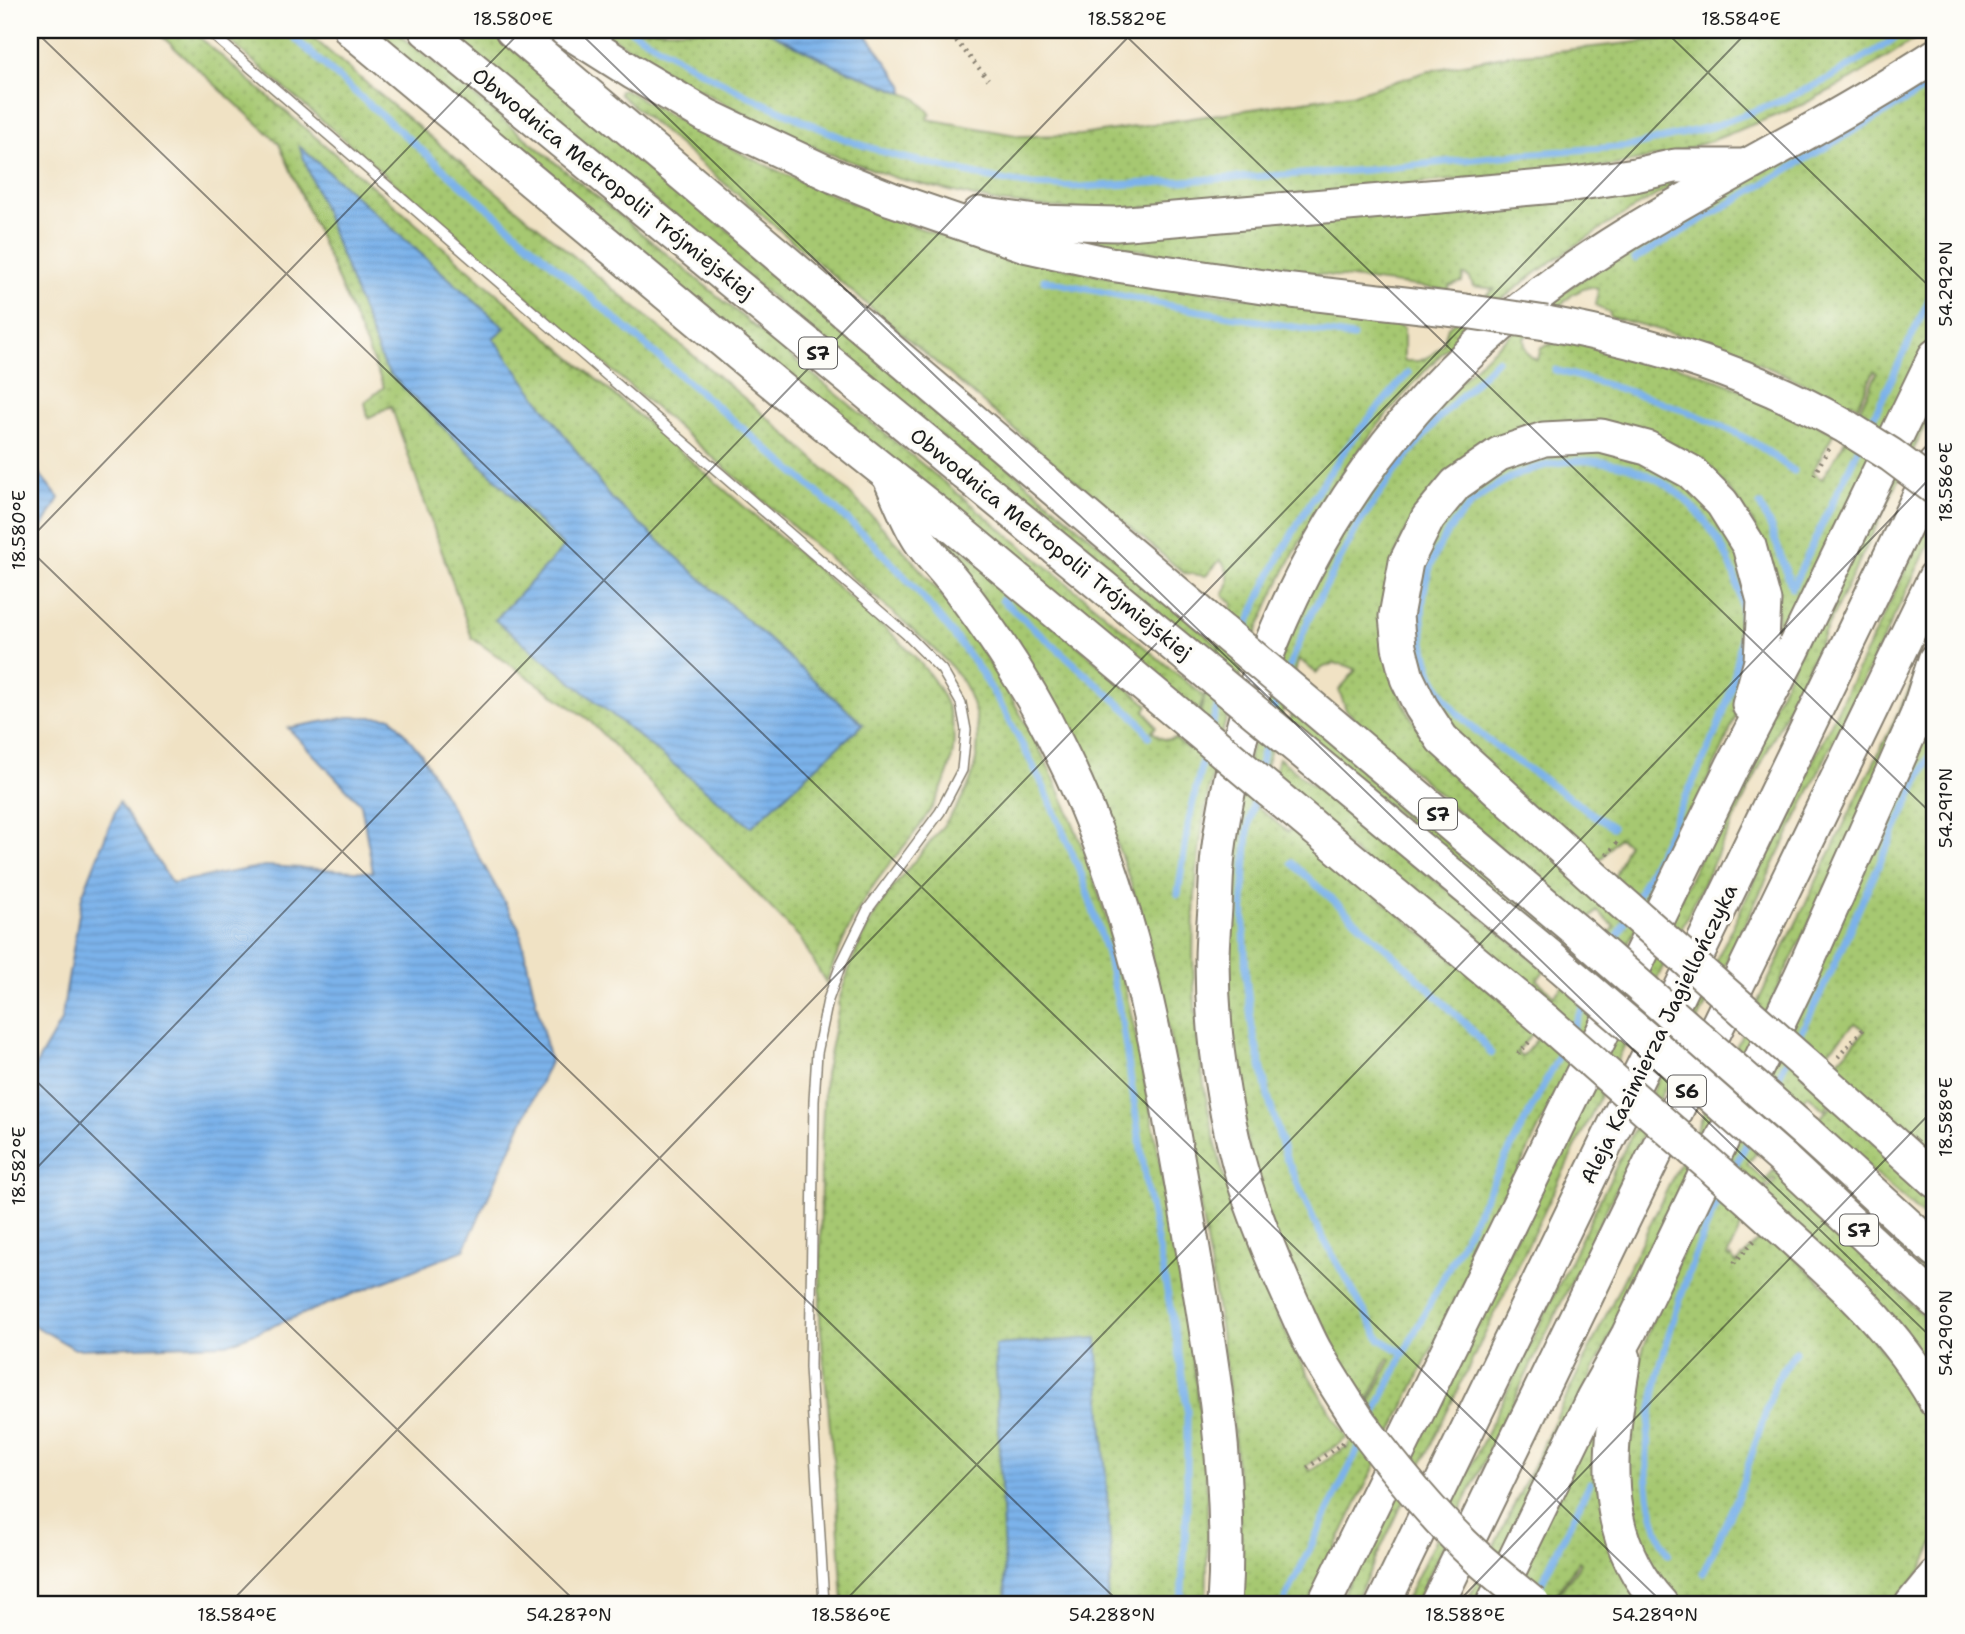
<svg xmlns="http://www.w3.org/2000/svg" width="1965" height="1634" font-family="'Shantell Sans',sans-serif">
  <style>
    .grass { fill: url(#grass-dots); stroke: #617246; stroke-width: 2; fill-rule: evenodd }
    .water { fill: url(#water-rules); stroke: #4c6783; stroke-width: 2 }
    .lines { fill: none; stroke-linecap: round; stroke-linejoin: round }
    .stream { stroke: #7bb2ea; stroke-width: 7 }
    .service-casing { stroke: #867f70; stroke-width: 12 }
    .motorway-casing { stroke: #867f70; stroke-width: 37 }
    .path { stroke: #867f70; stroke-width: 4.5; stroke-dasharray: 2 5; stroke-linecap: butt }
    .service { stroke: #fff; stroke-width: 9 }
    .motorway { stroke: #fff; stroke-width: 33 }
    .motorway-bridge-casing { stroke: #867f70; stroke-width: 37; stroke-linecap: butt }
    .motorway-bridge { stroke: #fff; stroke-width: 33 }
    .ticks { fill: none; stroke: #1c1c1c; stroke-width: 2; stroke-opacity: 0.45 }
    .labels { text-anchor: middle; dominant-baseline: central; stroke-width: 7; stroke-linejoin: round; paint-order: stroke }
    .shield { fill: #fdfcf7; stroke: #605f5e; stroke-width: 2 }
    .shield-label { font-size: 19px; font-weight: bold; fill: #1c1c1c }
    .street-label { font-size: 21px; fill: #1c1c1c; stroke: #fdfcf7 }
    .neatline { fill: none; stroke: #1c1c1c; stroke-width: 2.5 }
    .ticks-label { font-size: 18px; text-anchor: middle; fill: #1c1c1c }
  </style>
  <defs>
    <pattern id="grass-dots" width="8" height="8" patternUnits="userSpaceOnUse" patternTransform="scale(1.75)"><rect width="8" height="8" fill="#a6c871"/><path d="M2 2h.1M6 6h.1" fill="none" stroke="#8eab61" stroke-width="1.8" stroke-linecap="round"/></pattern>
    <pattern id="water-rules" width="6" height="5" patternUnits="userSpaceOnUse" patternTransform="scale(1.75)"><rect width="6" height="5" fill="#7bb2ea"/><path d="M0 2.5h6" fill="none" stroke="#6a98c8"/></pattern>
  </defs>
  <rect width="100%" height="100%" fill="#fdfcf7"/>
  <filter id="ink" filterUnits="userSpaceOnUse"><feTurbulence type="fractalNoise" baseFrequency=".0143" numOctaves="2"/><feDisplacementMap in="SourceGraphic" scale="14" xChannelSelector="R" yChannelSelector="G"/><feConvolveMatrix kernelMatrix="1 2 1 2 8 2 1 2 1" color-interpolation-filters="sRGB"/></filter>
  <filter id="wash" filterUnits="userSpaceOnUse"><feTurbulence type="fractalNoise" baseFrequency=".00686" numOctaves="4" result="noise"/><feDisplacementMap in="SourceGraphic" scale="28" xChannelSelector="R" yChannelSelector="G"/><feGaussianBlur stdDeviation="1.57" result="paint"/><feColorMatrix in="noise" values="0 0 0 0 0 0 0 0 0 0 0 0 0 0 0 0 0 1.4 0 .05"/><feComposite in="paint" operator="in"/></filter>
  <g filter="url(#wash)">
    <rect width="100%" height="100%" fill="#f0e2c4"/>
    <g class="grass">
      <path d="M155,30H191L893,635C959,696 975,745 922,823C908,843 890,862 876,882C854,912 839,949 826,983L800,938L588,719L472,638L391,406L368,418L365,402L384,387L279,143Z"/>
      <path d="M217,30H304C415,126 530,219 643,314C734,389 828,464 906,553C961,615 1008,686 1045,760C1111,895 1137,1029 1162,1175C1179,1276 1199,1377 1206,1479C1209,1521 1207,1563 1206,1604H843L837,1503L820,1320L821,1148L825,1074L839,1006L838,1004C849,965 865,925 889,893C911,863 938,836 958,805C985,763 985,709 954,670C944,658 932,647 920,636Z"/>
      <polygon points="371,30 394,30 1204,696 1196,720"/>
      <polygon points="447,30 491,30 1219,646 1214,661"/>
      <polygon points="600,30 765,30 836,66 916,98 931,114 927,119 1021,136 1081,135 1357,93 1429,71 1508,55 1548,52 1746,30 1929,30 1852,79 1802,105 1711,141 1670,154 1610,166 1097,212 996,202 896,178 822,151 736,110 672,75"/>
      <path d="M1935,70V327L1791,626L1781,642L1777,641V638C1780,580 1764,525 1723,483C1697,455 1664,437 1628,428C1463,385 1331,561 1407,710C1417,729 1431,745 1445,761L1606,898L1628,844L1618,838L1597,864C1572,844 1548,823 1524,803C1490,775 1455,745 1432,707C1408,665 1400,612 1416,564C1462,434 1633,401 1718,513C1739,541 1753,575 1754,611C1756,658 1741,707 1722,750L1308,1604H1238C1246,1476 1225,1349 1203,1223C1184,1116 1169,1008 1137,903C1095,766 1023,639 929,531V528L935,526L1148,705L1145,710L1156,727L1152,731C1160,738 1164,742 1175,738L1188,749L1190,746L1233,603L1223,595C1231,583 1230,570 1220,560L1206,576L1184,573L619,94L620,90L624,89C741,159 864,216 997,252C1125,286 1258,300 1390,313L1389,320L1404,328V361H1419L1432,355L1443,344L1448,327L1494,289L1473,286L1470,278L1465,275H1463L1462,282L1449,286L1448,290L1173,256L1081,239L1078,235L1081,232C1187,230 1293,217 1399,207C1494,199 1590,194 1683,172L1687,173L1686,178C1600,227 1514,281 1444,351C1224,573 1139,889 1228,1190C1254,1279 1296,1360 1347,1438L1306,1466L1310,1471L1346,1447L1347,1448L1391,1359L1388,1358L1364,1409C1322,1345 1287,1277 1264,1204C1163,889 1260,549 1511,334C1638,225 1797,162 1935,70ZM1590,287L1598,289L1596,305L1610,313V317C1695,337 1772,364 1848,406L1851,402L1858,406L1874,371L1877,373L1842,446L1822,479L1812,473L1834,433C1778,404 1721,379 1661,361C1626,351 1591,344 1556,337L1555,343L1541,347L1538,360C1526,357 1525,348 1524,338L1573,294L1583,289ZM1299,659L1316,673C1327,662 1342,661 1356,670L1339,690L1346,710L1498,847L1587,922L1597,911L1615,927L1554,996L1537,980L1545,970L1459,899L1331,801L1279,758L1271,783L1522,993L1526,989L1551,1009L1538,1038L1522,1057L1517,1052L1536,1029L1293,826L1288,832L1254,804Z"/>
      <polygon points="1935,373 1935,405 1354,1604 1338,1604"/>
      <polygon points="1935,509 1935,532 1415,1604 1404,1604"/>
      <polygon points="1913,682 1910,713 1481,1604 1466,1604"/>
      <polygon points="1935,701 1935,1163 1831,1068 1865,1031 1855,1023 1825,1055 1814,1046 1801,1074 1831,1101 1824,1110 1808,1095 1747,1164 1765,1180 1774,1170 1819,1212 1935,1328 1935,1380 1759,1198 1776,1180 1773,1178 1759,1193 1756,1191 1743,1217 1745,1219 1727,1256 1729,1258 1731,1256 1736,1264 1766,1232 1851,1310 1923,1405 1935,1433 1935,1540 1921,1571 1892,1604 1680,1604 1664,1587 1636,1537 1625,1480 1637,1370 1654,1314"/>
      <polygon points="1294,709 1569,942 1563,949 1289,724"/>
      <polygon points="1837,1100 1935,1190 1935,1226 1816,1122"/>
      <polygon points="1798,1142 1935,1268 1935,1283 1791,1150"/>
      <polygon points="1602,1402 1648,1604 1554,1604 1552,1603 1581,1563 1579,1561 1549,1604 1504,1604"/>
    </g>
    <g class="water">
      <polygon points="765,30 863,30 903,85 904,93 836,66"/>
      <polygon points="299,146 505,328 493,338 611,498 863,724 751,827 495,620 564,547 392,376 383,364"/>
      <polygon points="30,462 59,498 33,544 30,553"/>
      <polygon points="348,717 391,717 421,753 519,928 550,1062 464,1250 227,1344 75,1349 30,1323 30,1075 61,1021 82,896 119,802 172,883 265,866 373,872 361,804 288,728"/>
      <polygon points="1097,1338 1112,1571 1106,1604 1006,1604 995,1345"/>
    </g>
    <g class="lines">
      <g class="stream">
        <polyline points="286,30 332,72 688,382 800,477 872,542 914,587 953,634 979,669 1005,712 1041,781 1082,876 1107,954 1122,1021 1147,1189 1177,1342 1187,1409 1187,1508 1181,1604"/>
        <polyline points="630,30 702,72 761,102 847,140 896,156 995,179 1032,185 1081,187 1367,170 1522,154 1632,146 1714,126 1783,100 1830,78 1882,47 1906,30"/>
        <polyline points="1635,259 1935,83"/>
        <polyline points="1044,280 1171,306 1353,337"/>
        <path d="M1555,370C1621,389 1689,407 1749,440C1765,448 1779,461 1794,471"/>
        <polyline points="1867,431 1935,287"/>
        <polyline points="1760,505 1771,528 1792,588 1860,445"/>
        <polyline points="1002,600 1138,720 1149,736"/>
        <path d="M1242,638C1272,564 1311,495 1359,431C1375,411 1392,392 1408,373"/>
        <polyline points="1287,673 1309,618 1357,527 1395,471 1438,419 1497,360"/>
        <polyline points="1272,716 1280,691"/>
        <polyline points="1210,731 1221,695"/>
        <polyline points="1259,770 1267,734"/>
        <polyline points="1255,792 1248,832 1243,898 1246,978 1252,1027 1269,1100 1285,1155 1317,1227 1380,1339 1404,1353"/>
        <path d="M1612,827C1587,811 1563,793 1539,776C1506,754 1470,731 1446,699C1428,673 1422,646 1422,616C1424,468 1619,403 1707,524C1727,551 1743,586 1742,621C1740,685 1713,742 1685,798C1668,833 1651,868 1634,903"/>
        <polyline points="1292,863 1396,957 1475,1033 1491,1053"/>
        <polyline points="1178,894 1189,820 1205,749"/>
        <polyline points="1611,950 1626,920"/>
        <polyline points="1571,1031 1586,1001"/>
        <polyline points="1796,1043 1832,970 1866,892 1935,745"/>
        <polyline points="1772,1090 1787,1060"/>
        <polyline points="1732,1172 1749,1139"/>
        <polyline points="1371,1421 1404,1353 1563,1048"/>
        <path d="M1668,1554C1633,1488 1648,1412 1666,1345C1681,1291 1699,1239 1724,1189"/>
        <polyline points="1703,1573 1738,1496 1776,1381 1795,1352"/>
        <polyline points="1535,1596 1590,1483"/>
        <polyline points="1283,1604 1362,1441"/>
      </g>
    </g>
  </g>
  <g filter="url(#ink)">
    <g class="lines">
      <defs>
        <polyline id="service" points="207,30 906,634 942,670 961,703 966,730 962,770 940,812 868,909 841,964 828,1000 817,1053 814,1101 810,1367 824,1604"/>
        <g id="motorway">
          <polyline points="351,30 782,390 948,522 1194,727"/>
          <polyline points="426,30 1210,675"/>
          <polyline points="512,30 1223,632"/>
          <polyline points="566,30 634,73 707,116 834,176 891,199 1028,246 1110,264 1283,290 1465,311"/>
          <polyline points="979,214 1036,222 1116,224 1567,185 1635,175 1675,166 1744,166"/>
          <path d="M1546,323C1657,344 1750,372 1848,428"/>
          <path d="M888,474C898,495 907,521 919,539C930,556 945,570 957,586C996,637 1032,692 1060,750C1135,899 1160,1058 1188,1220C1210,1347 1233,1475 1224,1604"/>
          <polyline points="1298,695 1578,932"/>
          <polyline points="1285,737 1554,960"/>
          <polyline points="1269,790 1546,1021"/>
          <polyline points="1609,891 1442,739 1421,707 1407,678 1399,647 1396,616 1406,562 1428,518 1456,484 1499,454 1544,439 1601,436 1647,448 1691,472 1722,503 1749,546 1764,601 1761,661 1749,705"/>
          <polyline points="1814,1072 1935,1181"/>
          <polyline points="1806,1132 1935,1250"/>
          <polyline points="1783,1159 1935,1301"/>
          <path d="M1751,1201C1819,1263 1889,1318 1935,1400"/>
          <path d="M1624,1358C1610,1445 1595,1533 1661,1604"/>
          <path d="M1360,1423C1344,1398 1328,1374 1314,1349C1306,1334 1299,1317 1292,1302C1274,1263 1257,1222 1244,1181C1223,1110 1212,1032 1212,959C1212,941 1214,924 1215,907C1216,889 1216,872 1218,855C1221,826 1227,797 1233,769C1270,597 1367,439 1501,325C1587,251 1688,198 1786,144C1837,116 1887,87 1935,56"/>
          <polyline points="1324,1604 1732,767 1793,650 1935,356"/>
          <polyline points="1383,1604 1935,464"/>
          <polyline points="1437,1604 1935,577"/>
          <polyline points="1493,1604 1593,1398 1628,1335 1801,976 1895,766 1917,716 1935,660"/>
          <polyline points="1912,1604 1935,1576"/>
        </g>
      </defs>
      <use href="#service" class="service-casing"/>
      <use href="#motorway" class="motorway-casing"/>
      <g class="path">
        <polyline points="947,30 988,79"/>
        <polyline points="1814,475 1830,446"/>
        <polyline points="1607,855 1620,839"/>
        <polyline points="1518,1054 1530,1041"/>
        <polyline points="1838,1057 1863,1029"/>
        <polyline points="1734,1263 1755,1240"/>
        <polyline points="1307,1468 1344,1442"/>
      </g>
      <use href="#service" class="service"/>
      <use href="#motorway" class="motorway"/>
      <defs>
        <g id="motorway-bridge">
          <polyline points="1465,311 1546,323"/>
          <polyline points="1848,428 1891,455 1935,488"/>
          <polyline points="1223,632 1298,695"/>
          <polyline points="1210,675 1285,737"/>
          <polyline points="1194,727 1269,790"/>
          <polyline points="1609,891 1814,1072"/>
          <polyline points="1578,932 1806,1132"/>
          <polyline points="1554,960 1673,1062 1783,1159"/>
          <polyline points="1546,1021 1751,1201"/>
          <path d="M1360,1423C1396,1471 1434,1518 1478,1558C1496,1574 1515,1589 1533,1604"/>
        </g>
      </defs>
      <use href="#motorway-bridge" class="motorway-bridge-casing"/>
      <use href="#motorway-bridge" class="motorway-bridge"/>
    </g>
  </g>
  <path class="ticks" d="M34,30L1664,1604M577,30L1935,1341M1120,30L1935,817M1664,30L1935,292M30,539L522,30M30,550L1121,1604M30,1075L578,1604M30,1175L1135,30M30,1599L35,1604M229,1604L1749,30M842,1604L1935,473M1456,1604L1935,1108"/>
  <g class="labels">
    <g class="shield">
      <rect x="799" y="337.5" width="38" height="31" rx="5"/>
      <rect x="1419" y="798.5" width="38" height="31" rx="5"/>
      <rect x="1668" y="1075.5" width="38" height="31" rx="5"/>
      <rect x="1840" y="1214.5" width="38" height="31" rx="5"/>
    </g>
    <g class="shield-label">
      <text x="818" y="353">S7</text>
      <text x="1438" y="814">S7</text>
      <text x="1687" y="1091">S6</text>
      <text x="1859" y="1230">S7</text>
    </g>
    <g class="street-label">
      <text transform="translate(613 184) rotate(39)">Obwodnica Metropolii Trójmiejskiej</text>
      <text transform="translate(1051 544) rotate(39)">Obwodnica Metropolii Trójmiejskiej</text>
      <text transform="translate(1659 1034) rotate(-64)">Aleja Kazimierza Jagiellończyka</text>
    </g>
  </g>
  <rect width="1965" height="1634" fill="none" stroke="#fdfcf7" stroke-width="77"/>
  <rect x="38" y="38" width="1888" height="1558" class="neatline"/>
  <g class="ticks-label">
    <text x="513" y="25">18.580°E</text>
    <text x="1127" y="25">18.582°E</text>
    <text x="1741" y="25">18.584°E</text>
    <text transform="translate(1946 284) rotate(-90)" y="6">54.292°N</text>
    <text transform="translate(1946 482) rotate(-90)" y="6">18.586°E</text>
    <text transform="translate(19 530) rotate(-90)" y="6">18.580°E</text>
    <text transform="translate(1946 808) rotate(-90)" y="6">54.291°N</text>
    <text transform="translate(1946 1117) rotate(-90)" y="6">18.588°E</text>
    <text transform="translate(19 1166) rotate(-90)" y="6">18.582°E</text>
    <text transform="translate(1946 1333) rotate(-90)" y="6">54.290°N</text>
    <text x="237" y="1621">18.584°E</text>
    <text x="569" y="1621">54.287°N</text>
    <text x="851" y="1621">18.586°E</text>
    <text x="1112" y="1621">54.288°N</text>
    <text x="1465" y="1621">18.588°E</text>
    <text x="1655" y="1621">54.289°N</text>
  </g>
</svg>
